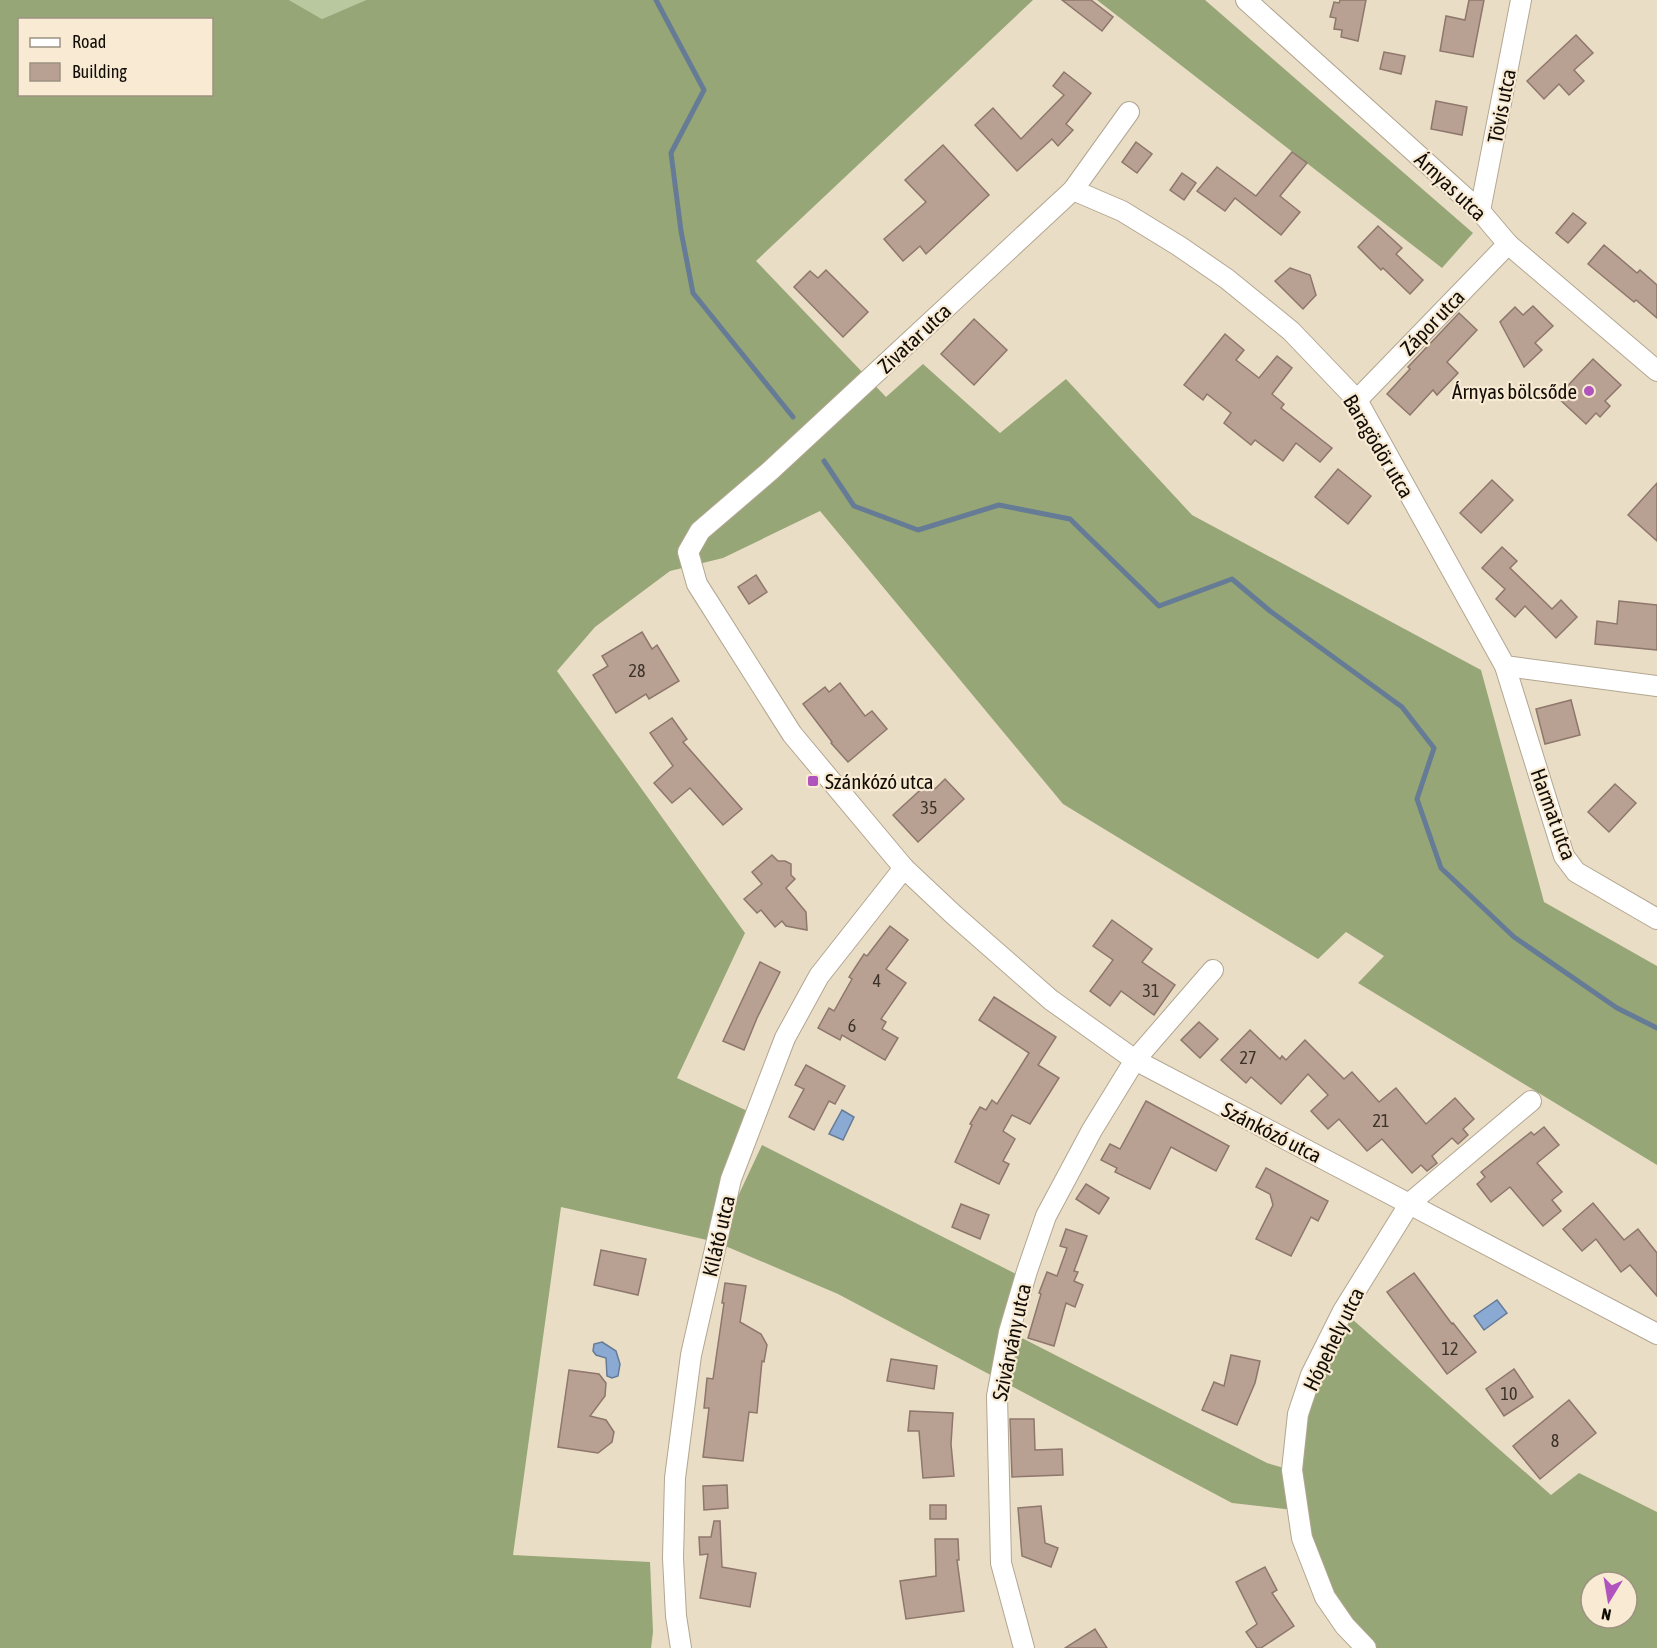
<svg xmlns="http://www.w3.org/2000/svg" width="1657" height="1648" font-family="'Asap Condensed',sans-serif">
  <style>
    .green { fill: #b9c89e }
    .forest { fill: #96a676; fill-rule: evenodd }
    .water { fill: #8baad3; stroke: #667b96; stroke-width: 1.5 }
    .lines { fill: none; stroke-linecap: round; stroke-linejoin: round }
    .stream { stroke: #667b96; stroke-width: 5 }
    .building { fill: #b8a093; stroke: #8e776b; stroke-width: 1.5 }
    .minor-casing { stroke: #b3a691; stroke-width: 22 }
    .minor { stroke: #fff; stroke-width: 20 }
    .poi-dot { fill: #b153bd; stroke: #f8ead3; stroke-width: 2 }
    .labels { text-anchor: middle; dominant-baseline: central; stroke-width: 4.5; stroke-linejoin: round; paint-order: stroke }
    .number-label { font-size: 18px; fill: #3b3229 }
    .street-label { font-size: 21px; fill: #110d06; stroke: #f8ead3 }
    .poi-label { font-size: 21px; fill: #110d06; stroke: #f8ead3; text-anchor: end }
  </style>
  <rect width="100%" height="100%" fill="#eaddc6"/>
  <polygon class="green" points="289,0 366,0 322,19"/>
  <g class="forest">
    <path d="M0,0H289L322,19L366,0H1033L756,261L886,397L923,364L1000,433L1066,379L1192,515L1481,670L1544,902L1657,966V1165L1358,983L1384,956L1346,932L1318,959L1063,804L820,511L723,558L670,571L595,627L557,671L745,933L677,1078L756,1115L718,1239L762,1145L1018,1275L1010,1332L1267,1463L1291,1470L1311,1375L1343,1311L1551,1495L1579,1473L1657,1512V1648H1366L1345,1626L1302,1511L1232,1503L838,1294L716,1242L561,1207L513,1555L650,1562L653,1632L651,1648H0ZM20,20H212V94H20ZM1591,1582H1627V1618H1591Z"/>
    <polygon points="1097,0 1205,0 1473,233 1442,268"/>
  </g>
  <g class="water">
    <polygon points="842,1110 854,1117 843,1140 829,1134"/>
    <polygon points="1497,1300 1507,1313 1484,1330 1474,1316"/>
    <polygon points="602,1342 616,1351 620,1364 618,1376 612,1378 607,1376 606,1358 596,1355 593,1351 594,1344"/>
  </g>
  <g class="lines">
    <g class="stream">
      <polyline points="656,0 704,90 671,153 681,231 693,293 793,417"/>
      <polyline points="824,461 854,506 918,530 999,505 1070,519 1159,606 1232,579 1270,611 1402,707 1434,748 1417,799 1441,868 1514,937 1617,1008 1657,1028"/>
    </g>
  </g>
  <g class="building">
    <polygon points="1062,0 1091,0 1113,17 1102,31"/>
    <polygon points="1340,0 1366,0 1358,41 1341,37 1342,30 1334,29 1336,18 1330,17 1334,2 1339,3"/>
    <polygon points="1469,0 1484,0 1473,57 1440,51 1446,16 1465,20"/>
    <polygon points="1576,35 1593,53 1574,70 1584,81 1569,95 1559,84 1544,99 1527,81"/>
    <polygon points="1384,52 1405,56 1401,74 1380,69"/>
    <polygon points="1064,72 1091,93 1066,124 1073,130 1058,146 1052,139 1017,171 975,125 993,108 1021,139 1064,95 1053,86"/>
    <polygon points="1436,101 1467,107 1462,135 1431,129"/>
    <polygon points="1136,142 1152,154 1137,173 1122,162"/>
    <polygon points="943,145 989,195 926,254 920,246 903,261 884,239 926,202 905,180"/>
    <polygon points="1292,152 1307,163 1280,196 1300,212 1281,235 1235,198 1225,211 1197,191 1217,167 1256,196"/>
    <polygon points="1182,173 1196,183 1184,200 1170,190"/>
    <polygon points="1573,213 1586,223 1568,243 1556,233"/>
    <polygon points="1378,226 1402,248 1396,254 1423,280 1410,294 1383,268 1381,270 1358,247"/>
    <polygon points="1604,245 1637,273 1640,270 1657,285 1657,318 1636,300 1634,302 1588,264"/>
    <polygon points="1290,268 1310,275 1316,295 1303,309 1275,281"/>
    <polygon points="826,270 868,312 843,337 794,287 810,271 818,278"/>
    <polygon points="1533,306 1553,326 1535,343 1542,350 1524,367 1500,322 1515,307 1523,315"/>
    <polygon points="1459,313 1477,330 1447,362 1458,373 1437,395 1433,390 1410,415 1387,394 1410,369 1408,367"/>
    <polygon points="974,319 1007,350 974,385 941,354"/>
    <polygon points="1225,334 1244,350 1236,360 1259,378 1277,356 1292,368 1272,394 1284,404 1281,408 1332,448 1320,462 1296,443 1283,461 1255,440 1251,445 1224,423 1231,413 1207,394 1203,400 1184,385"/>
    <polygon points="1593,359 1621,385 1605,401 1610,406 1600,417 1596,413 1586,424 1557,397"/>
    <polygon points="1338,469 1371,496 1348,524 1315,497"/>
    <polygon points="1492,480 1513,500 1481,533 1460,513"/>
    <polygon points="1657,483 1657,541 1628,515"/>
    <polygon points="1502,547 1517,561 1510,568 1552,609 1561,600 1577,617 1556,638 1525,606 1515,617 1496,599 1505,589 1482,568"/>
    <polygon points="756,575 767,592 749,604 738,587"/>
    <polygon points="1619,601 1657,605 1657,650 1595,644 1597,621 1617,624"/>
    <polygon points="642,632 652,649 657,645 679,681 649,699 646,694 616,713 593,675 608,666 602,656"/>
    <polygon points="840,683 865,716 872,711 887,729 848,762 831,743 832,742 803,704 825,687 829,692"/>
    <polygon points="1571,700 1580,735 1545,744 1536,709"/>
    <polygon points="672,718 687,739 683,742 742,809 723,825 690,788 672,803 654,783 673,766 650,733"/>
    <polygon points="945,779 964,799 918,842 893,815 929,782 935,789"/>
    <polygon points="1615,784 1636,803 1609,832 1588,812"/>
    <polygon points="772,855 778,861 785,861 791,864 791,875 795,879 786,888 806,912 807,930 786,926 782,921 775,927 761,910 757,913 744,899 762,884 752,872"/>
    <polygon points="1112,920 1152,949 1142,962 1175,985 1154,1015 1121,991 1110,1006 1090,991 1113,960 1093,946"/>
    <polygon points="890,926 908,940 886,969 906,983 881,1019 886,1022 882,1029 898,1038 885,1060 842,1035 840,1040 818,1028 829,1008 834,1011 852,979 849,977 864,954 867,956"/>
    <polygon points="760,962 780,972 757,1018 744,1050 723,1041"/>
    <polygon points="994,997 1056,1037 1038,1065 1059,1078 1030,1124 1012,1115 1003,1131 1015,1139 1003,1161 1009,1164 999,1184 955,1162 972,1125 970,1124 980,1107 986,1110 992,1100 997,1104 1029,1053 979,1020"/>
    <polygon points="1199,1022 1218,1039 1200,1058 1181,1040"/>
    <polygon points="1250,1030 1280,1059 1282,1056 1286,1060 1305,1040 1344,1079 1352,1072 1379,1102 1396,1088 1426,1124 1455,1098 1474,1119 1463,1129 1468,1135 1458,1144 1452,1138 1432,1156 1437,1163 1427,1171 1421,1165 1412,1173 1382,1139 1367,1151 1339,1119 1328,1129 1311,1111 1328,1095 1308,1074 1281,1104 1251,1077 1246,1083 1221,1060"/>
    <polygon points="806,1065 845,1086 835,1104 829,1101 814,1130 789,1117 804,1089 795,1085"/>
    <polygon points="1146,1101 1229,1146 1216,1171 1171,1147 1150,1189 1115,1172 1117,1168 1101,1160 1110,1144 1120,1149"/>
    <polygon points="1544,1127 1559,1145 1537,1163 1562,1192 1552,1200 1561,1211 1543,1226 1510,1187 1491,1202 1477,1184 1485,1177 1481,1172 1531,1132 1534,1135"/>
    <polygon points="1266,1168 1328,1201 1318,1221 1311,1217 1291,1256 1256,1239 1273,1205 1270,1194 1256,1187"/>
    <polygon points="1086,1184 1109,1198 1099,1214 1076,1199"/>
    <polygon points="1593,1203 1624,1240 1638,1229 1657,1253 1657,1296 1630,1265 1621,1272 1596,1239 1582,1251 1563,1229"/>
    <polygon points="961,1204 989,1215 980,1239 952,1227"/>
    <polygon points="1066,1229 1087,1236 1074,1271 1078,1272 1074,1281 1083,1285 1075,1307 1066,1303 1054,1346 1028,1338 1041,1294 1039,1293 1047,1272 1057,1276 1067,1248 1060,1246"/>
    <polygon points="601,1250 646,1259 638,1295 594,1285"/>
    <polygon points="1414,1273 1452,1324 1453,1323 1476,1352 1447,1374 1387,1292"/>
    <polygon points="725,1283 746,1286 740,1322 761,1334 767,1345 764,1362 762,1361 757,1413 749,1412 743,1461 703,1457 709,1408 704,1408 707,1378 713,1379 724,1303 722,1303"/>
    <polygon points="1231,1355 1260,1361 1255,1383 1237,1425 1202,1410 1214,1382 1224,1386"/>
    <polygon points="891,1359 937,1366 934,1389 887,1381"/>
    <polygon points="1514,1369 1533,1397 1504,1416 1486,1389"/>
    <polygon points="569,1370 599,1374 606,1383 605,1396 590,1416 606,1420 614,1432 612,1442 598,1453 558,1447"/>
    <polygon points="1569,1400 1596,1433 1540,1479 1513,1446"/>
    <polygon points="910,1411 953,1413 951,1444 954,1476 923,1478 919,1431 908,1431"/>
    <polygon points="1010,1419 1034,1419 1035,1450 1062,1449 1063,1475 1012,1477"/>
    <polygon points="727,1485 728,1508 704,1510 703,1486"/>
    <rect x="930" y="1505" width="16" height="14"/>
    <polygon points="1041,1506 1045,1543 1058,1548 1051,1567 1022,1556 1018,1508"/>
    <polygon points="714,1521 720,1521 722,1567 756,1573 750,1607 700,1598 708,1554 700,1555 699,1537 711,1537"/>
    <polygon points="935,1539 958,1539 959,1560 957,1560 964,1611 906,1619 900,1581 936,1576"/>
    <polygon points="1265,1567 1277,1590 1272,1593 1294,1626 1261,1648 1257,1648 1246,1632 1257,1624 1236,1582"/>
    <polygon points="1095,1629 1107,1648 1065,1648"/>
  </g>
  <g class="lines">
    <defs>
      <g id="minor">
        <polyline points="1246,0 1480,211 1508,244 1657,371"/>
        <polyline points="1129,112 1073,190 770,471 700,531 688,552 697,584 792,734 904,868 954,915 1051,1000 1135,1060 1657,1334"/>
        <polyline points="1073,190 1122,211 1179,246 1227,279 1291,331 1357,400 1505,666 1657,686"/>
        <polyline points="1480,211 1521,0"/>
        <polyline points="1357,400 1508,244"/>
        <polyline points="1505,666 1564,856 1576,872 1657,919"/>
        <polyline points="681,1648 676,1616 673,1558 675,1478 691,1355 731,1179 785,1038 819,976 904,868"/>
        <polyline points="1024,1648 1001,1563 997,1396 1009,1332 1027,1271 1046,1216 1092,1130 1135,1060 1213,970"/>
        <polyline points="1366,1648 1345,1626 1325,1597 1302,1538 1292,1470 1298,1414 1311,1375 1343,1311 1410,1203 1531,1101"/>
      </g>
    </defs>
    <use href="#minor" class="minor-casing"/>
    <use href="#minor" class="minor"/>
  </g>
  <g class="poi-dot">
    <circle cx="1589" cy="391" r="6"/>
    <rect x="807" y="775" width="12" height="12" rx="3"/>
  </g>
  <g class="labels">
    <g class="number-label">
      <text x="637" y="670">28</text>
      <text x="929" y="807">35</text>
      <text x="877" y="980">4</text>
      <text x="1151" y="990">31</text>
      <text x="852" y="1025">6</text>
      <text x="1248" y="1057">27</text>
      <text x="1381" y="1120">21</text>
      <text x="1450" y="1348">12</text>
      <text x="1509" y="1393">10</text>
      <text x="1555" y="1440">8</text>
    </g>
    <g class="street-label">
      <text transform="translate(1501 106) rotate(-79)">Tövis utca</text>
      <text transform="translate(1451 186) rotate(43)">Árnyas utca</text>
      <text transform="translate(1432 322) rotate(-46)">Zápor utca</text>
      <text transform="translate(914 338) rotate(-43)">Zivatar utca</text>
      <text transform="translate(1379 446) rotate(59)">Baragödör utca</text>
      <text transform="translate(1554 814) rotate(70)">Harmat utca</text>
      <text transform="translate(1272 1132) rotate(27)">Szánkózó utca</text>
      <text transform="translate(718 1236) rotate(-77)">Kilátó utca</text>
      <text transform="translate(1333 1339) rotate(-64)">Hópehely utca</text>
      <text transform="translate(1011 1342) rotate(-78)">Szivárvány utca</text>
    </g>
    <g class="poi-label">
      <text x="1577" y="391">Árnyas bölcsőde</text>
      <text x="825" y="781" text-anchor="start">Szánkózó utca</text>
    </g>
  </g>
  <rect x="18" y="18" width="195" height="78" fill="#f8ead3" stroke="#9c9281" stroke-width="1.5"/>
  <rect x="30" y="38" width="30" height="9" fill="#ffffff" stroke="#9c9281" stroke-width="1.5"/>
  <text x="72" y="48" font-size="18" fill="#110d06">Road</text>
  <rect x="30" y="63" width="30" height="18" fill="#b8a093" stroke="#9c9281" stroke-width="1.5"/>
  <text x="72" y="78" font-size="18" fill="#110d06">Building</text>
  <g transform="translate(1609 1600) rotate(191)"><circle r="28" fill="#f8ead3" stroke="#9c9281" stroke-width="1.5"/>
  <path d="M0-4.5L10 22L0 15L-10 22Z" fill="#b153bd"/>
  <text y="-9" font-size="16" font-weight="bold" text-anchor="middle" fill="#110d06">N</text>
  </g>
</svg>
